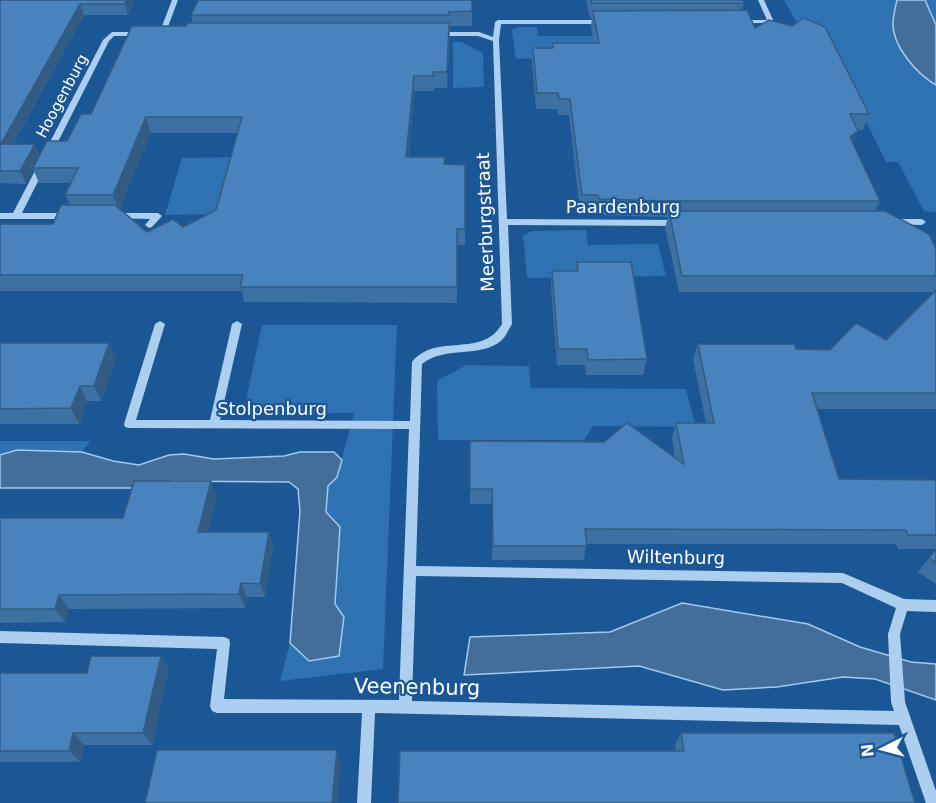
<svg xmlns="http://www.w3.org/2000/svg" width="936" height="803" font-family="'DejaVu Sans',sans-serif">
  <style>
    .green { fill: #2e72b2 }
    .water { fill: #446e9a; stroke: #a0caf1; stroke-width: 1.5 }
    .lines { fill: none; stroke-linecap: round; stroke-linejoin: round }
    .minor { fill: #adcfef; fill-rule: evenodd }
    .wall { fill: #3e71a3; fill-rule: evenodd }
    .shaded-wall { fill: #325c84 }
    .building { fill: #4883bd; stroke: #325c84; stroke-width: 1.5 }
    .labels { text-anchor: middle; dominant-baseline: central; stroke-width: 4.5; stroke-linejoin: round; paint-order: stroke }
    .far-street-label { font-size: 15px; fill: #fff; stroke: #1b5794 }
    .street-label { font-size: 18px; fill: #fff; stroke: #1b5794 }
    .near-street-label { font-size: 21px; fill: #fff; stroke: #1b5794 }
  </style>
  <rect width="100%" height="100%" fill="#1b5794"/>
  <g class="green">
    <polygon points="784,0 936,0 936,212 924,211 898,162 886,162 821,30 801,30"/>
    <polygon points="518,27 537,27 538,36 618,36 552,58 516,59 512,30"/>
    <polygon points="453,42 461,42 483,53 484,87 453,88"/>
    <polygon points="236,157 223,214 165,215 182,158"/>
    <polygon points="586,230 588,245 658,244 666,276 527,278 523,235 533,231"/>
    <polygon points="262,325 397,325 383,669 280,681 290,643 309,661 335,604 340,527 326,512 328,486 337,477 354,413 243,414"/>
    <polygon points="466,365 529,366 531,388 686,389 696,427 593,426 584,440 438,440 437,381"/>
    <polygon points="0,441 90,441 82,452 17,450 0,455"/>
  </g>
  <g class="water">
    <path d="M897,0H925L936,25V85C917,74 893,47 893,24C893,16 895,8 897,0Z"/>
    <polygon points="17,450 82,452 113,461 139,465 169,455 184,454 214,459 284,456 300,452 334,452 342,460 337,477 328,486 326,512 340,527 335,604 344,617 339,656 309,661 290,643 300,511 298,489 289,482 172,481 152,488 0,488 0,455"/>
    <polygon points="682,603 808,624 860,647 911,662 936,664 936,700 875,679 843,677 777,687 723,690 639,666 464,675 470,637 610,632"/>
  </g>
  <g class="lines">
    <g class="minor">
      <polygon points="172,0 178,0 166,32 169,34 166,36 160,35 159,34"/>
      <polygon points="758,0 764,0 774,22 773,23 737,23 737,21 739,20 767,20"/>
      <path d="M498,20H606L609,22L606,24H501L499,40L507,219L679,220L683,223L679,226L508,225L512,324C509,329 506,336 502,340C480,359 446,345 422,364L416,566L843,573L904,599L936,600V612L907,611L900,634L905,702L936,791V803H926L899,725L375,713L371,803H357L362,713H217L212,711L210,706L217,649L0,643V631L224,637L229,639L230,643L224,699L399,700L409,429L129,428L125,427L124,424L155,324L160,321L165,324L136,420H210L232,324L237,321L242,324L220,420L410,421L412,362C436,332 482,359 502,324L493,41L478,36H436L433,34L436,32H479L493,37L495,22ZM416,576L842,583L896,608L888,634L891,702L894,711L412,701Z"/>
      <polygon points="112,32 140,32 143,34 140,36 114,36 109,41 22,213 69,213 73,216 69,219 0,219 0,213 13,213 103,40"/>
      <polygon points="114,213 158,213 162,216 152,227 149,228 145,225 150,219 111,218 111,214"/>
      <polygon points="892,219 922,219 926,222 922,225 889,224 889,220"/>
    </g>
  </g>
  <g class="wall">
    <path d="M0,0H135L128,15H84L13,144H35L39,155L67,141L91,114L186,26L193,23L191,15L472,0V26H450L447,88H434V91H414L409,157H445V164L465,165V245H457V303L244,302L242,291H0V224H53L70,205L65,195L71,183H39L33,169L26,184L0,183ZM151,133H238L216,210L183,227L147,232L119,209Z"/>
    <polygon points="586,0 743,0 744,3 742,10 755,28 869,114 863,130 857,130 853,143 880,201 875,211 936,249 936,409 817,409 839,479 936,480 936,584 918,572 936,549 898,549 896,544 586,544 584,560 492,560 492,504 470,504 470,441 675,458 672,438 676,423 706,423 693,359 698,344 796,349 830,350 886,340 934,292 679,292 665,227 668,217 597,215 596,211 580,211 569,115 558,115 557,109 536,109 532,63 533,48 553,48 553,43 594,43 591,26 592,18 590,18"/>
    <polygon points="577,262 647,359 643,375 586,375 585,365 557,365 551,287 552,271 576,271"/>
    <polygon points="0,343 116,358 101,401 87,401 79,424 0,424"/>
    <polygon points="217,496 208,532 269,532 273,546 265,597 247,597 245,608 69,609 65,622 0,623 0,518 123,518"/>
    <polygon points="161,656 169,669 152,745 84,745 80,762 0,762 0,673 87,673"/>
    <polygon points="681,733 915,803 676,751 675,745"/>
  </g>
  <g class="shaded-wall">
    <polygon points="126,0 135,0 128,15 125,4"/>
    <polygon points="80,4 84,15 6,156 1,144"/>
    <polygon points="449,23 449,38 447,88 447,72"/>
    <polygon points="414,76 414,91 407,173 406,157"/>
    <polygon points="146,117 151,133 119,211 113,195"/>
    <polygon points="858,131 852,147 850,137"/>
    <polygon points="35,144 40,156 33,168 33,169 26,184 20,171"/>
    <polygon points="109,343 116,358 101,401 94,386"/>
    <polygon points="80,386 87,401 79,424 71,408"/>
    <polygon points="211,481 217,496 204,546 198,532"/>
    <polygon points="269,532 273,546 265,597 260,584"/>
    <polygon points="241,583 247,597 245,608 239,594"/>
    <polygon points="59,595 69,609 65,622 55,609"/>
    <polygon points="161,656 169,669 152,745 143,733"/>
    <polygon points="73,733 84,745 80,762 69,751"/>
    <polygon points="337,750 341,762 337,803 332,803"/>
  </g>
  <g class="building">
    <polygon points="0,0 126,0 125,4 80,4 1,144 35,144 20,171 0,171"/>
    <polygon points="198,0 472,0 472,11 449,12 449,15 191,15"/>
    <polygon points="591,0 743,0 744,3 591,3"/>
    <polygon points="747,10 755,28 769,20 792,26 804,18 825,27 869,114 850,114 858,131 850,137 880,201 667,201 599,199 598,195 582,195 570,99 559,99 558,93 537,93 533,48 553,48 553,43 599,43 593,11"/>
    <polygon points="188,23 449,23 447,72 433,72 433,76 414,76 406,157 445,157 444,164 465,165 465,229 457,229 457,287 240,287 243,275 0,275 0,224 53,224 61,205 115,205 147,232 173,219 183,227 216,210 242,117 146,117 113,195 65,195 78,168 33,168 47,141 67,141 81,114 91,114 132,26 186,26"/>
    <polygon points="669,211 885,211 929,234 936,249 936,276 682,276"/>
    <polygon points="577,262 631,262 647,359 588,360 587,349 558,349 552,271 578,271"/>
    <polygon points="936,290 936,393 812,393 839,479 936,480 936,535 908,535 906,530 585,529 587,546 493,546 492,489 470,489 470,441 604,442 627,423 684,464 676,423 714,423 698,344 794,344 796,349 830,350 856,323 886,340"/>
    <polygon points="0,343 109,343 94,386 80,386 71,408 0,409"/>
    <polygon points="134,481 211,481 198,532 269,532 260,584 241,583 239,594 59,595 55,609 0,609 0,518 123,518"/>
    <polygon points="936,549 936,563 929,558"/>
    <polygon points="91,656 161,656 143,733 73,733 69,751 0,751 0,673 87,673"/>
    <polygon points="681,733 894,733 915,803 398,803 400,751 684,751"/>
    <polygon points="157,750 337,750 332,803 145,803"/>
  </g>
  <g class="labels">
    <g class="far-street-label">
      <text transform="translate(62 96) rotate(-62)">Hoogenburg</text>
    </g>
    <g class="street-label">
      <text x="623" y="206">Paardenburg</text>
      <text transform="translate(485 222) rotate(-92)">Meerburgstraat</text>
      <text x="272" y="408">Stolpenburg</text>
      <text transform="translate(676 557) rotate(1)">Wiltenburg</text>
    </g>
    <g class="near-street-label">
      <text transform="translate(417 687) rotate(1)">Veenenburg</text>
    </g>
  </g>
  <g transform="translate(882 749) rotate(264)" stroke="#1b5794" stroke-width="4.5" paint-order="stroke">
  <path d="M0-4.5L10 22L0 15L-10 22Z" fill="#ffffff"/>
  <text y="-9" font-size="16" font-weight="bold" text-anchor="middle" fill="#ffffff">N</text>
  </g>
</svg>
